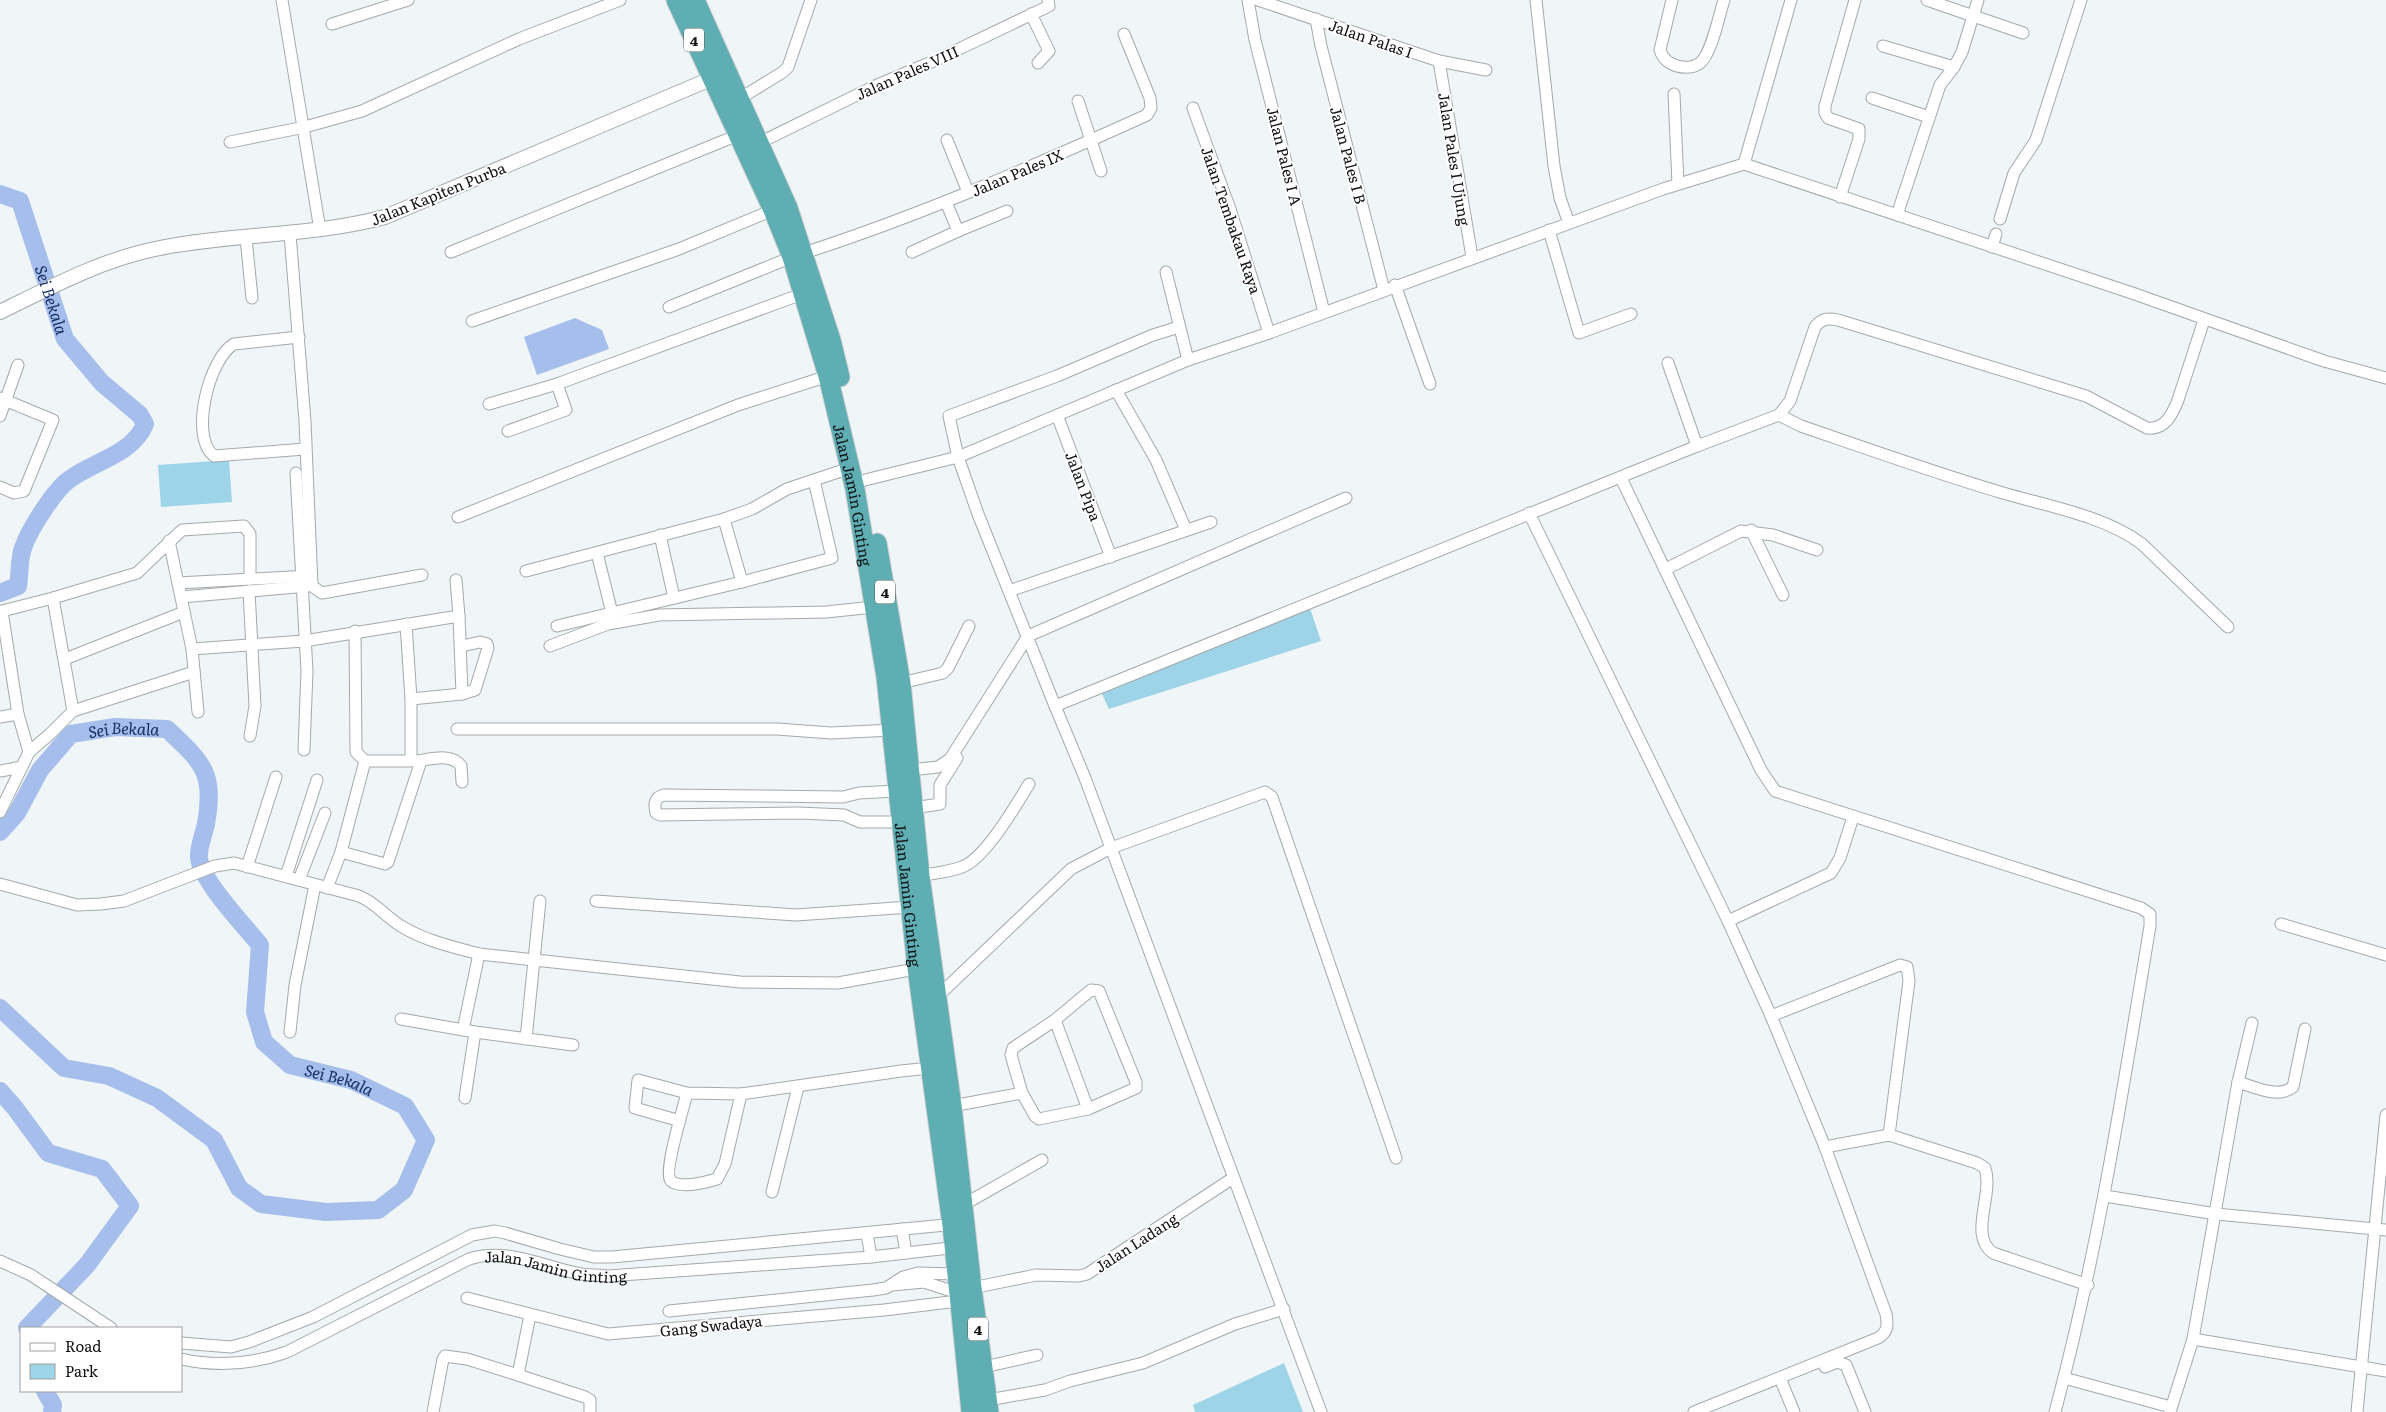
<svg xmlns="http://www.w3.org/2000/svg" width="2386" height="1412" font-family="Literata,serif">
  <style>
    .green { fill: #9ed4e8 }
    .water { fill: #a5beeb }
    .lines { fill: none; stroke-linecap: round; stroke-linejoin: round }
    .river { stroke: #a5beeb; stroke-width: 18 }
    .minor-casing { stroke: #a4a9ab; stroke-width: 13 }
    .tertiary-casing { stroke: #a4a9ab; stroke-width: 16 }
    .trunk-casing { stroke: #cfcfd0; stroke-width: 21 }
    .minor { stroke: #fff; stroke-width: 11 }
    .tertiary { stroke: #fff; stroke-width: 14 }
    .trunk { stroke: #5eaeb4; stroke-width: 19 }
    .labels { text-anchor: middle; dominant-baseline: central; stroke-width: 4; stroke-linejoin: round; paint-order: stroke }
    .shield { fill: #fff; stroke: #585859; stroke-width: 1 }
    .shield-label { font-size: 14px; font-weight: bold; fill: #101112 }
    .street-label { font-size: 15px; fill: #101112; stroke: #fff }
    .water-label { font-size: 16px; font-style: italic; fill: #142e63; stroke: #fff }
  </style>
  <rect width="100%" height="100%" fill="#f0f5f7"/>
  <g class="green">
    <polygon points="229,460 232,502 161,507 158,465"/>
    <polygon points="1309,605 1321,641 1109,709 1101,692"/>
    <polygon points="1284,1363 1303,1412 1195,1412 1193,1405"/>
  </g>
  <polygon class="water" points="575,318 602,330 609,349 537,375 524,337"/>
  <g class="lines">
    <g class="river">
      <path id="s1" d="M0,194L20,201L65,339L102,383L140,415L145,424C133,454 95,461 70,479C55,489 29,530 23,548C19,559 20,574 18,586L0,593"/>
      <path id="s2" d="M0,832L17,813L40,770L71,734L115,727L167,729C203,763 215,772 206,824C204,833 198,848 199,858C202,882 244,925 260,945L255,1012L264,1042L290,1065L351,1080L405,1106L426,1140L404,1190L378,1210L326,1212L261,1204L239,1188L214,1140L157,1098L109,1076L64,1068L0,1008"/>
      <polyline points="0,1091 15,1108 48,1153 102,1169 130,1206 87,1265 27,1328"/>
      <polyline points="45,1391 53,1405 52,1412"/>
    </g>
    <defs>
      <g id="minor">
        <polyline points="282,0 320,230"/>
        <polyline points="1248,0 1255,40 1324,312"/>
        <polyline points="1258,0 1439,61 1486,70"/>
        <polyline points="1536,0 1554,166 1560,198 1569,223"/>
        <path d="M1672,0L1660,50C1663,59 1668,63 1677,66C1684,68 1694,68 1700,63C1712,53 1719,15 1724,0"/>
        <polyline points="1927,0 2023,33"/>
        <polyline points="1031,14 1049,51 1038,63"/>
        <polyline points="1316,19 1321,46 1384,290"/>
        <polyline points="332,24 408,0"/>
        <polyline points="1883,46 1954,67"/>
        <polyline points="1439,61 1472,257"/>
        <polyline points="1674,94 1678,184"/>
        <polyline points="1872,98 1929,117"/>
        <polyline points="739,99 783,72 788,67 811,0"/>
        <polyline points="1078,101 1101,171"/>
        <polyline points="1193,108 1230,209 1269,333"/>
        <polyline points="947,140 968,192"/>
        <polyline points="230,142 305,127 362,111 519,39 620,0"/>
        <polyline points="759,143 875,86 936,60 1049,6 1048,0"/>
        <polyline points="1744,164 1791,0"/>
        <polyline points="1840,197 1859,139 1859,129 1828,118 1825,113 1825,106 1855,0"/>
        <polyline points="1897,215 1940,85 1954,67 1962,52 1978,0"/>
        <polyline points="2000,219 2014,173 2036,140 2081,0"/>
        <polyline points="1549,230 1579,333 1631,314"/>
        <polyline points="958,231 1007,211"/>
        <polyline points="290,234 305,421 312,586 322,593 422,575"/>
        <polyline points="246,238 252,298"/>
        <polyline points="1992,247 1996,234"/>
        <polyline points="451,252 738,135"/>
        <polyline points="912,252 958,231 946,202"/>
        <path d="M804,253C921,215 1034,166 1147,115L1151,108L1150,98L1124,34"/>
        <polyline points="1166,272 1188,360"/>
        <polyline points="1395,285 1430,384"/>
        <polyline points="669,307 792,257"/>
        <polyline points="472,321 679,249 773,210"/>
        <path d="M299,337L234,344C209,358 189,437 214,456L305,449"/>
        <polyline points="1668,363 1697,446"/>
        <polyline points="1116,390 1156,460 1186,530"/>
        <polyline points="0,398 53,420 24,491 14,493 0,487"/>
        <polyline points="489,404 557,384 802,294"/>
        <polyline points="1057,415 1111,557"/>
        <path d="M1779,415L1801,426C1868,449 1935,473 2003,493C2047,506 2105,516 2142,544L2228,627"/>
        <polyline points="0,416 18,365"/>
        <polyline points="508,431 566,410 557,384"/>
        <polyline points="296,473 307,671 304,750"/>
        <path d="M1621,478L1761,770L1775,791L2141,908L2150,914V926C2123,1089 2098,1252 2055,1412"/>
        <polyline points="865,480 958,457 1188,360 1269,333 1663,189 1744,164 2132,293 2324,361 2386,378"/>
        <path d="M1529,513L1728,921L1771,1016L1825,1147L1886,1314C1888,1325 1888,1332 1878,1338L1694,1412"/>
        <polyline points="458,517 738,405 828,376"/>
        <polyline points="724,519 742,582"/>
        <polyline points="1751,530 1783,595"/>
        <polyline points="660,535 674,598"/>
        <polyline points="169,541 192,649 198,712"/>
        <polyline points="597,553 612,613"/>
        <polyline points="1666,569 1741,531 1773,535 1817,550"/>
        <polyline points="526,571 724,519 752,509 787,489 850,468"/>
        <polyline points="456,580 459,616"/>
        <polyline points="178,583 309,576"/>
        <polyline points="249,591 255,706 250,736"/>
        <polyline points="1009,591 1211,522"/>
        <polyline points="181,597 308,586"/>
        <polyline points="557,626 742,582 832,558 814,480"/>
        <polyline points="550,646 608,624 659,615 826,612 874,607"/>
        <polyline points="192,649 304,641 459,616 462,694"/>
        <polyline points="65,659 184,612"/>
        <polyline points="901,683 943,673 948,668 969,626"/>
        <polyline points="411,699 462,694 475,690 488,648 487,644 480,642 462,646"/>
        <polyline points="1055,706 978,514 958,457 949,416 1057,376 1153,335 1179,327"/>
        <polyline points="73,711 194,672"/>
        <polyline points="0,717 18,714"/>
        <polyline points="457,729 777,729 831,733 892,730"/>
        <polyline points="29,752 18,714 2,611 53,598"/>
        <polyline points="365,761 411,761 411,699 406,624"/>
        <path d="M415,761C429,760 451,752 461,766L462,782"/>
        <polyline points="910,770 938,767 950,759 1028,636 1346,498"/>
        <polyline points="0,771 22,767"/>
        <path d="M896,791L859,793L843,797L664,795C654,797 654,805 656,813L660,815L799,813L844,815L860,822H900"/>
        <polyline points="913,808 940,804 940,785 957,758"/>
        <polyline points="0,812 29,752 50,734 73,711 53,598 137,573 182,530 244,526 250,534 250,579"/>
        <polyline points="341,852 385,864 388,862 421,761"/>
        <polyline points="247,867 276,777"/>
        <polyline points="286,876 317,780"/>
        <path d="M920,876C934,873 949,872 962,867C985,859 1016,805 1029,784"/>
        <polyline points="299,880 325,813"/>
        <path d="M0,884L77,905L101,904L124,901L215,866L234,863L359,896C378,904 384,916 401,926C423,940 453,947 479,954L740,982L838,983L921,968"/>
        <polyline points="327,888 341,852 365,761 356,752 355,631"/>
        <polyline points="596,901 796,915 910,907"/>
        <polyline points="1728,921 1831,873 1840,858 1853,817"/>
        <polyline points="2281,924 2386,955"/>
        <polyline points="938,996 1071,869 1111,848 1265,792 1272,797 1396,1158"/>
        <polyline points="1771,1016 1900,965 1907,967 1909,981 1889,1135"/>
        <polyline points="401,1019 475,1032 573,1045"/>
        <polyline points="1055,1020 1088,1109"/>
        <polyline points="463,1030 479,954"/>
        <polyline points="290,1032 295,985 315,885"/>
        <polyline points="526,1039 540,901"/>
        <path d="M2238,1082C2255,1087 2278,1099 2293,1087L2305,1029"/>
        <polyline points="741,1094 901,1071 930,1068"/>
        <polyline points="465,1098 475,1032"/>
        <polyline points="952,1106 1022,1093 1011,1055 1013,1048 1055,1020 1091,990 1099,991 1136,1082 1136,1088 1088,1109 1039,1119 1035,1116 1022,1093"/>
        <path d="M680,1121L635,1108L638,1080L687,1093L741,1094L725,1164L717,1179C707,1182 680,1189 671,1181C663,1173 684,1106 687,1093"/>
        <path d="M1825,1147L1889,1135L1977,1163L1985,1168C1994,1195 1968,1235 1993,1253L2088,1285"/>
        <polyline points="772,1192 798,1087"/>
        <polyline points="2105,1196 2216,1214 2386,1230"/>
        <polyline points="963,1205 1042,1160"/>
        <polyline points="902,1229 906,1253"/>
        <polyline points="867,1234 871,1257"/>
        <polyline points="0,1261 31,1275 111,1328"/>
        <polyline points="892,1285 924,1282 958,1293"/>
        <polyline points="972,1288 1036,1275 1079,1276 1087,1274 1233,1178"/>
        <polyline points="467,1298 608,1334 884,1310 958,1301"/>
        <polyline points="669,1311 873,1290 886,1288 903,1277 918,1273 956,1274"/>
        <polyline points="530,1315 518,1375 585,1397 590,1400 590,1412"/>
        <polyline points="2193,1339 2386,1371"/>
        <polyline points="181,1343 231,1347 249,1342 313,1317 472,1235 495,1231 505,1233 560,1249 594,1257 612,1257 956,1224"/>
        <path id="s3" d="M181,1359C217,1367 253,1364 287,1352L469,1259C508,1247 543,1267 581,1274C590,1275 599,1275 608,1276L871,1257L958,1247"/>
        <polyline points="984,1367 1037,1355"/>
        <polyline points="1825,1367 1837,1362 1846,1365 1865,1412"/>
        <polyline points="2064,1378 2171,1407"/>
        <polyline points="1782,1383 1794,1412"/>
        <polyline points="988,1400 1045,1390 1070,1381 1143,1363 1235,1324 1284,1309"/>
        <polyline points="433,1412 443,1359 445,1356 467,1359 518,1375"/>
        <path d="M1321,1412L1085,778L1055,706L1697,446L1779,415L1790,401L1815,327C1822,318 1828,318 1838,320L2086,396L2147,428C2165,430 2172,415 2178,400L2204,320"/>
        <polyline points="2170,1412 2193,1339 2238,1082 2252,1023"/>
        <polyline points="2357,1412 2386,1115"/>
      </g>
      <path id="tertiary" d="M0,312C49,288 101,260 155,249C231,233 310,237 385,217L720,75"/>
      <g id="trunk">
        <path id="s4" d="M676,0L773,210L792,257L828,376L855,489L886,677L917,968L952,1225L971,1412"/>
        <polyline points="695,0 788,208 831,340 840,377"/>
        <polyline points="877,543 901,683 920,876 952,1106 972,1288 989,1412"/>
      </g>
    </defs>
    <use href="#minor" class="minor-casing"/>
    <use href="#tertiary" class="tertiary-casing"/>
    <use href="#trunk" class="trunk-casing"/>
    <use href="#minor" class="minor"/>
    <use href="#tertiary" class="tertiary"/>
    <use href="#trunk" class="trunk"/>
  </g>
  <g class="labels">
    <g class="shield">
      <rect x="684" y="28.5" width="20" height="23" rx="4"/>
      <rect x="875" y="580.5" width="20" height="23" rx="4"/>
      <rect x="968" y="1317.5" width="20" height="23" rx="4"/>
    </g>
    <g class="shield-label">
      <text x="694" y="40">4</text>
      <text x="885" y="592">4</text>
      <text x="978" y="1329">4</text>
    </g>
    <g class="street-label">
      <text transform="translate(1371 38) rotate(19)">Jalan Palas I</text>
      <text transform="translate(907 72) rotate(-24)">Jalan Pales VIII</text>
      <text transform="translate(1349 155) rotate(75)">Jalan Pales I B</text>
      <text transform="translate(1285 156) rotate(76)">Jalan Pales I A</text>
      <text transform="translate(1455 159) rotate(81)">Jalan Pales I Ujung</text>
      <text transform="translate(1017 172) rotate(-23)">Jalan Pales IX</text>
      <text transform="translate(438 193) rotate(-22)">Jalan Kapiten Purba</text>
      <text transform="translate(1232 220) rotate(71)">Jalan Tembakau Raya</text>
      <text transform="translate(1084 486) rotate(69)">Jalan Pipa</text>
      <text stroke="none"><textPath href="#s4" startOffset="528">Jalan Jamin Ginting</textPath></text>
      <text stroke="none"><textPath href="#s4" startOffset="932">Jalan Jamin Ginting</textPath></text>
      <text transform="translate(1136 1242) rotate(-33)">Jalan Ladang</text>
      <text stroke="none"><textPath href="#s3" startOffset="400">Jalan Jamin Ginting</textPath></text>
      <text transform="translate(711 1325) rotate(-6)">Gang Swadaya</text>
    </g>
    <g class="water-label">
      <text stroke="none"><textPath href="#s1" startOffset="125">Sei Bekala</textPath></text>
      <text stroke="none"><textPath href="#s2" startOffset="175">Sei Bekala</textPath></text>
      <text stroke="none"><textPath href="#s2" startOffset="655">Sei Bekala</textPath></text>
    </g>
  </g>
  <rect x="20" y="1327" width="162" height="65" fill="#ffffff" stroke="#9fa0a0"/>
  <rect x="30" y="1343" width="25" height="8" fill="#ffffff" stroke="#9fa0a0"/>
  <text x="65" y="1352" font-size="15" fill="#101112">Road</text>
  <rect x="30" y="1364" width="25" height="15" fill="#9ed4e8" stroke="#9fa0a0"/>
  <text x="65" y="1377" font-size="15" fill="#101112">Park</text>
</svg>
